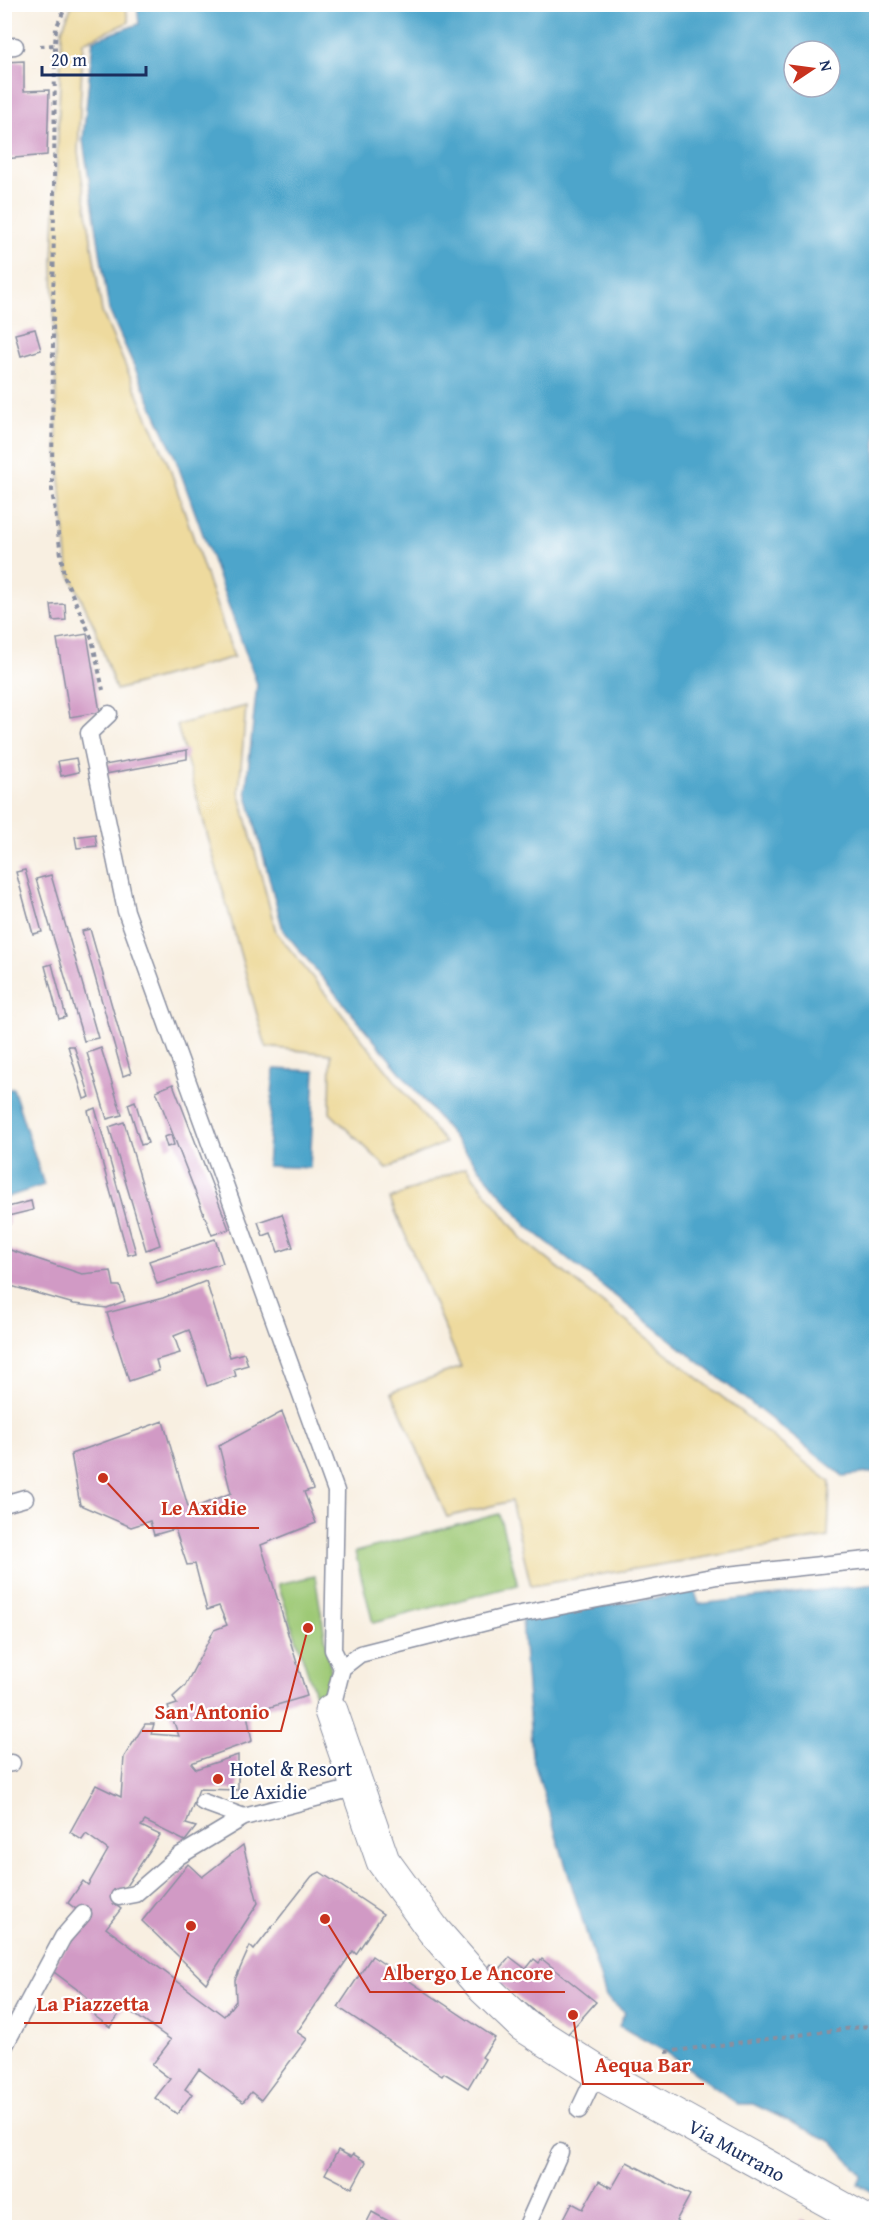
<svg xmlns="http://www.w3.org/2000/svg" width="881" height="2232" font-family="'Gentium Book Plus',serif">
  <style>
    .green { fill: #9ec976; stroke: #5c7c6a; stroke-width: 1.5 }
    .sand { fill: #eeda9e; stroke: #84847e; stroke-width: 1.5 }
    .water { fill: #4ea5cb; stroke: #346a94; stroke-width: 1.5; fill-rule: evenodd }
    .building { fill: #d19ac5 }
    .lines { fill: none; stroke-linecap: round; stroke-linejoin: round }
    .lane-casing { stroke: #8a8fa0; stroke-width: 19 }
    .street-casing { stroke: #8a8fa0; stroke-width: 35 }
    .path { stroke: #8a8fa0; stroke-width: 4; stroke-dasharray: 4.5 4.5; stroke-linecap: butt }
    .lane { stroke: #fff; stroke-width: 16 }
    .street { stroke: #fff; stroke-width: 33 }
    .poi-dot { fill: #c8321e; stroke: #fff; stroke-width: 2 }
    .labels { text-anchor: middle; dominant-baseline: central; stroke-width: 4.5; stroke-linejoin: round; paint-order: stroke }
    .poi-label { font-size: 20px; fill: #1b2f5e; stroke: #fff; text-anchor: start }
    .street-label { font-size: 20px; fill: #1b2f5e; stroke: #fff }
    .leader { fill: none; stroke: #c8321e; stroke-width: 2 }
    .callout-dot { fill: #c8321e; stroke: #fff; stroke-width: 2 }
    .callout-label { font-size: 21px; text-anchor: middle; font-weight: bold; fill: #c8321e; stroke: #fff; stroke-width: 4.5; stroke-linejoin: round; paint-order: stroke }
  </style>
  <rect width="100%" height="100%" fill="#fff"/>
  <filter id="ink" filterUnits="userSpaceOnUse"><feTurbulence type="fractalNoise" baseFrequency=".0167" numOctaves="2"/><feDisplacementMap in="SourceGraphic" scale="12" xChannelSelector="R" yChannelSelector="G"/><feConvolveMatrix kernelMatrix="1 2 1 2 8 2 1 2 1" color-interpolation-filters="sRGB"/></filter>
  <filter id="wash" filterUnits="userSpaceOnUse"><feTurbulence type="fractalNoise" baseFrequency=".008" numOctaves="4" result="noise"/><feDisplacementMap in="SourceGraphic" scale="24" xChannelSelector="R" yChannelSelector="G"/><feGaussianBlur stdDeviation="1.35" result="paint"/><feColorMatrix in="noise" values="0 0 0 0 0 0 0 0 0 0 0 0 0 0 0 0 0 1.4 0 .05"/><feComposite in="paint" operator="in"/></filter>
  <g filter="url(#wash)">
    <rect width="100%" height="100%" fill="#f8efe1"/>
    <g class="green">
      <polygon points="499,1514 518,1585 373,1623 355,1552"/>
      <polygon points="315,1576 331,1672 319,1706 278,1584"/>
    </g>
    <g class="sand">
      <polygon points="72,5 125,5 129,22 83,42 78,152 102,312 169,466 234,657 116,690 95,628 68,570 57,445 53,262 62,30"/>
      <polygon points="246,706 239,791 276,932 445,1143 387,1168 330,1113 331,1054 266,1047 177,725"/>
      <polygon points="466,1167 523,1240 830,1482 828,1537 531,1586 511,1501 447,1517 392,1392 461,1367 390,1199"/>
    </g>
    <g class="water">
      <path d="M137,4L876,5V1472L843,1476L528,1227L283,930L246,791L257,684L175,457L109,310L83,140L93,40L139,24ZM794,51H830V87H794Z"/>
      <polygon points="274,1069 315,1071 310,1168 267,1166"/>
      <polygon points="13,1088 44,1185 5,1198 5,1091"/>
      <polygon points="876,1584 876,2194 858,2184 862,2176 833,2142 753,2104 738,2104 666,2052 619,2026 625,2013 606,1997 532,1756 522,1618 695,1592 699,1604"/>
    </g>
    <g id="blocks">
      <g class="building">
        <polygon points="24,61 24,91 49,90 47,155 4,159 4,62"/>
        <polygon points="35,329 41,350 21,356 15,334"/>
        <polygon points="65,604 66,620 53,621 51,605"/>
        <polygon points="87,634 100,712 70,717 57,639"/>
        <polygon points="187,750 187,759 100,775 99,766"/>
        <polygon points="76,758 79,772 61,776 58,761"/>
        <polygon points="95,834 97,846 77,848 75,837"/>
        <polygon points="25,870 42,932 33,934 16,872"/>
        <polygon points="51,875 98,1038 84,1041 36,879"/>
        <polygon points="90,929 131,1073 123,1076 82,931"/>
        <polygon points="52,964 66,1017 59,1019 45,966"/>
        <polygon points="68,1046 74,1046 90,1097 84,1099"/>
        <polygon points="101,1048 122,1115 107,1119 87,1053"/>
        <polygon points="173,1084 229,1229 212,1235 156,1091"/>
        <polygon points="135,1101 148,1143 141,1145 128,1104"/>
        <polygon points="95,1108 136,1253 128,1255 88,1111"/>
        <polygon points="124,1122 160,1245 146,1250 109,1127"/>
        <polygon points="171,1135 174,1145 167,1147 164,1137"/>
        <polygon points="31,1201 33,1210 8,1216 10,1224 4,1225 4,1208"/>
        <polygon points="282,1214 293,1247 278,1252 271,1233 263,1236 258,1222"/>
        <polygon points="215,1239 223,1263 157,1284 149,1261"/>
        <polygon points="4,1248 82,1274 111,1271 114,1286 120,1286 125,1301 107,1308 74,1304 4,1284"/>
        <polygon points="206,1281 230,1357 244,1353 248,1365 234,1369 236,1376 207,1386 189,1330 174,1336 180,1353 156,1360 159,1371 129,1381 107,1313 163,1298"/>
        <polygon points="282,1412 313,1489 304,1492 316,1523 261,1545 307,1696 247,1714 252,1741 191,1763 196,1769 238,1755 238,1790 199,1789 186,1824 196,1827 185,1841 145,1821 141,1826 160,1835 114,1904 121,1909 106,1928 224,2016 236,2001 235,1980 250,1946 254,1950 312,1876 320,1872 383,1914 356,1954 353,1951 297,2032 307,2039 261,2100 251,2092 243,2102 199,2069 185,2089 192,2094 177,2114 155,2098 170,2079 152,2065 171,2040 124,2007 110,2027 96,2017 86,1996 50,1969 88,1918 68,1903 83,1881 88,1885 108,1850 86,1834 82,1840 70,1832 96,1785 121,1797 124,1757 145,1724 154,1724 151,1734 179,1736 168,1707 177,1704 173,1697 185,1686 214,1630 227,1625 219,1606 207,1610 195,1564 187,1565 175,1529 154,1535 150,1521 131,1527 80,1505 71,1454 163,1421 189,1510 231,1493 219,1446"/>
        <polygon points="243,1845 258,1903 206,1983 142,1921 188,1864 202,1877"/>
        <polygon points="372,1956 495,2038 482,2057 485,2059 468,2088 444,2073 442,2076 338,2007"/>
        <polygon points="510,1957 526,1969 534,1959 539,1963 542,1959 596,2002 566,2036 502,1985 482,1976 491,1964 499,1970"/>
        <polygon points="338,2150 351,2157 353,2154 366,2162 352,2188 325,2174"/>
        <polygon points="627,2162 690,2195 676,2221 688,2228 559,2228 572,2203 583,2209 599,2181 612,2188"/>
        <polygon points="372,2212 401,2228 364,2228"/>
        <polygon points="802,2220 816,2228 798,2228"/>
      </g>
    </g>
  </g>
  <g filter="url(#ink)">
    <use href="#blocks" fill-opacity="0" stroke="#8a8fa0" stroke-width="1.5"/>
    <g class="lines">
      <defs>
        <g id="lane">
          <polyline points="4,47 15,46"/>
          <polyline points="109,714 89,733 126,911 336,1491 333,1650 342,1668"/>
          <polyline points="4,1504 25,1498"/>
          <polyline points="331,1711 342,1668 360,1654 510,1616 717,1576 876,1559"/>
          <polyline points="4,1764 12,1763"/>
          <polyline points="203,1802 244,1817"/>
          <polyline points="119,1897 135,1894 179,1856 244,1817 357,1787"/>
          <polyline points="4,2047 63,1937 83,1914"/>
          <polyline points="579,2110 597,2072"/>
          <polyline points="526,2228 560,2152"/>
        </g>
        <polyline id="street" points="331,1711 383,1861 434,1931 483,1987 523,2025 597,2072 876,2227"/>
      </defs>
      <use href="#lane" class="lane-casing"/>
      <use href="#street" class="street-casing"/>
      <g class="path">
        <polyline points="67,4 56,28 55,45 52,490 64,576 92,639 103,690"/>
        <polyline points="40,46 55,45"/>
        <polyline points="666,2052 876,2025"/>
      </g>
      <use href="#lane" class="lane"/>
      <use href="#street" class="street"/>
    </g>
  </g>
  <circle class="poi-dot" cx="218" cy="1779" r="6"/>
  <g class="labels">
    <g class="poi-label">
      <text x="230" y="1768">Hotel &amp; Resort<tspan x="230" dy="23">Le Axidie</tspan></text>
    </g>
    <g class="street-label">
      <text transform="translate(737 2150) rotate(29)">Via Murrano</text>
    </g>
  </g>
  <path class="leader" d="M103 1478L149 1528H259M308 1628L281 1731H142M325 1919L370 1992H565M191 1926L161 2023H24M573 2015L583 2084H704"/>
  <g class="callout-dot">
    <circle cx="103" cy="1478" r="6"/>
    <circle cx="308" cy="1628" r="6"/>
    <circle cx="325" cy="1919" r="6"/>
    <circle cx="191" cy="1926" r="6"/>
    <circle cx="573" cy="2015" r="6"/>
  </g>
  <g class="callout-label">
    <text x="204" y="1515">Le Axidie</text>
    <text x="212" y="1719">San'Antonio</text>
    <text x="468" y="1980">Albergo Le Ancore</text>
    <text x="93" y="2011">La Piazzetta</text>
    <text x="643" y="2072">Aequa Bar</text>
  </g>
  <rect width="881" height="2232" fill="none" stroke="#fff" stroke-width="24"/>
  <g transform="translate(812 69) rotate(77)"><circle r="28" fill="#ffffff" stroke="#a4acbf" stroke-width="1.5"/>
  <path d="M0-4.5L10 22L0 15L-10 22Z" fill="#c8321e"/>
  <text y="-9" font-size="16" font-weight="bold" text-anchor="middle" fill="#1b2f5e">N</text>
  </g>
  <path d="M42 66v9h104v-9" fill="none" stroke="#1b2f5e" stroke-width="3"/>
  <text x="51" y="66" font-size="18" fill="#1b2f5e" stroke="#ffffff" stroke-width="4.5" paint-order="stroke">20 m</text>
</svg>
